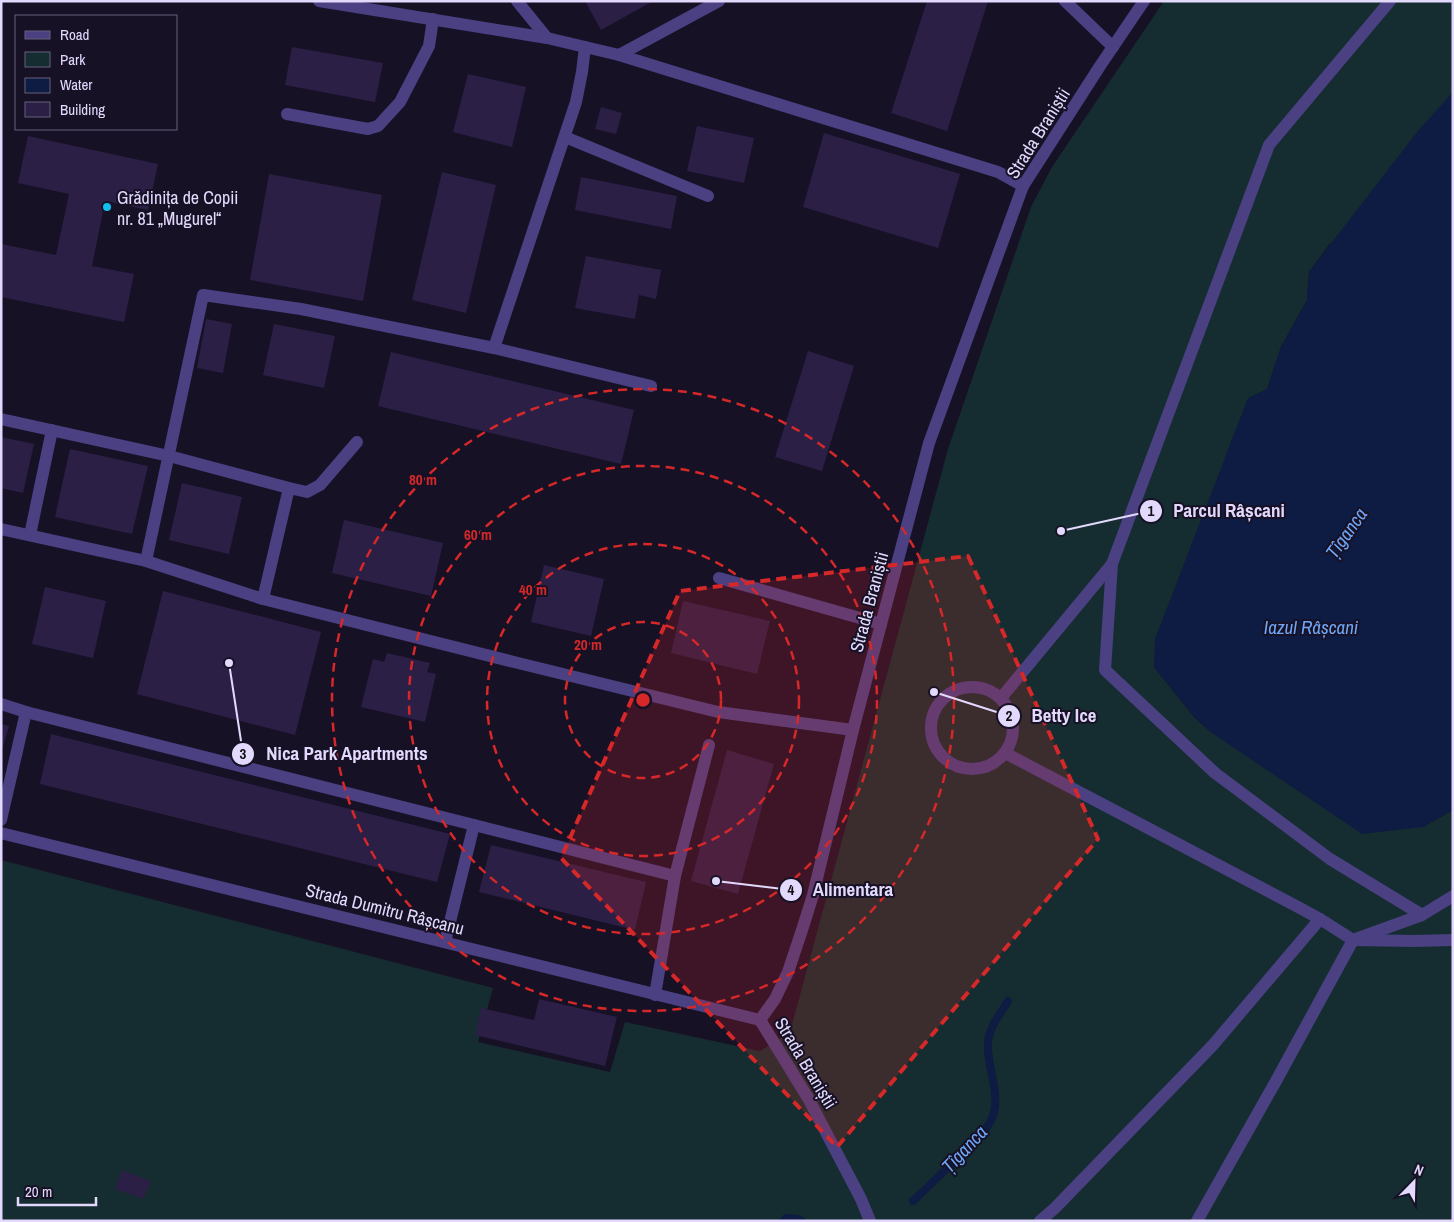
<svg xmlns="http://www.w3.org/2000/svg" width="1454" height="1222" font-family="'Archivo Narrow',sans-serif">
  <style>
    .green { fill: #152d30 }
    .water { fill: #0e1b42 }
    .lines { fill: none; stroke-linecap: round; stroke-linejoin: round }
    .stream { stroke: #0e1b42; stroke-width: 8 }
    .building { fill: #2b1f46 }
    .lane { stroke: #4a4082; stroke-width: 12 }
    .street { stroke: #4a4082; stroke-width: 12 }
    .marked { fill: #d62828; fill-opacity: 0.2; stroke: #d62828; stroke-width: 4; stroke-dasharray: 10 6; stroke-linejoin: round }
    .ring { fill: none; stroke: #d62828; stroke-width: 2.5; stroke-dasharray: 9 6 }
    .poi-dot { fill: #13bdee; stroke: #171126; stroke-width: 2 }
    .labels { text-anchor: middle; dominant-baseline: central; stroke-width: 4; stroke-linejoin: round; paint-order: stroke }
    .street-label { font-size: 18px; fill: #e2d9fc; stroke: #171126 }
    .poi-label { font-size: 18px; fill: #e2d9fc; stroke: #171126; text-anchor: start }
    .water-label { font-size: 19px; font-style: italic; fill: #6fa6f5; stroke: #171126 }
    .centre { fill: #d62828; stroke: #171126; stroke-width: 2.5 }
    .ring-label { font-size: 15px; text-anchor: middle; font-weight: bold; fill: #d62828; stroke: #171126; stroke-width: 4; stroke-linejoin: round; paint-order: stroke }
    .leader { fill: none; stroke: #e2d9fc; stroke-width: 2 }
    .callout-dot { fill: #e2d9fc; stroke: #171126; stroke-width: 2 }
    .mark-label { font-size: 15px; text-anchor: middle; font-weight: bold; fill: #111 }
    .callout-label { font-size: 19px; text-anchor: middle; font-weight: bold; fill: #e2d9fc; stroke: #171126; stroke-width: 4; stroke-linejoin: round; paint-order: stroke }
  </style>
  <rect width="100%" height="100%" fill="#171126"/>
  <polygon class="green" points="1164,1 1453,1 1453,119 1341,235 1329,245 1309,272 1307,300 1281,347 1267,389 1154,667 1194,717 1212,733 1423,827 1453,810 1453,1221 1,1221 1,860 493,988 478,1042 610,1072 625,1022 760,1051 790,1032 948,449 1031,207 1052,167"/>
  <polygon class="water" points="1453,92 1453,810 1423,827 1362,834 1212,733 1194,717 1154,667 1155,639 1248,398 1267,389 1281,347 1307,300 1309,272 1418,131"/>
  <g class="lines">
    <g class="stream">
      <path d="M913,1201C929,1186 944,1171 960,1156C971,1145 986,1133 992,1118C1002,1094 986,1067 988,1042C989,1027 1001,1013 1008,1001"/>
      <polyline points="783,1221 786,1218 798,1219 802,1221"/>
    </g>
  </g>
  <g class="building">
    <polygon points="585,1 653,1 601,30"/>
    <polygon points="927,1 988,1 947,131 891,113"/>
    <polygon points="292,47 383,63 375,102 285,85"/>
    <polygon points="468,74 526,87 512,147 453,132"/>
    <polygon points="601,107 622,113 616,134 595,129"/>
    <polygon points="697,126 754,138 744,183 687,171"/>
    <polygon points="824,133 960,174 938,248 803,207"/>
    <polygon points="28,136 158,164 148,210 105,201 92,266 134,274 124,322 1,297 1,244 56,255 69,194 18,183"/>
    <polygon points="442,172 496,185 466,313 412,300"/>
    <polygon points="269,174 382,195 363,301 250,280"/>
    <polygon points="581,177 677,196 671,229 575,210"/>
    <polygon points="586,256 661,270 656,299 639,295 635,319 575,308"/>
    <polygon points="206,319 232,324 223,373 197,368"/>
    <polygon points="274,324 335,336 324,388 263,375"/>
    <polygon points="808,351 854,366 822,471 775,457"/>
    <polygon points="391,352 634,410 621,464 378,406"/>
    <polygon points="1,437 34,444 23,493 1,488"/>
    <polygon points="70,449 148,466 132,534 55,517"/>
    <polygon points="182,483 242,497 229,554 169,540"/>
    <polygon points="344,520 443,543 431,596 332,573"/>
    <polygon points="544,565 604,579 591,636 531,622"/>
    <polygon points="45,587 106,601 93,658 32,644"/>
    <polygon points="163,591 321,632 295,735 137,694"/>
    <polygon points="683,601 770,621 757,674 671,653"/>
    <polygon points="387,653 430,663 427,672 436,674 425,722 361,707 373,659 384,662"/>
    <polygon points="1,724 9,726 2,750 1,750"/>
    <polygon points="51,734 450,834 437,882 40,784"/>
    <polygon points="727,750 774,764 738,894 691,881"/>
    <polygon points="491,845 646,882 635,930 479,892"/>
    <polygon points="539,999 617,1017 605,1066 475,1035 481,1008 534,1020"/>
    <polygon points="122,1170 151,1181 143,1199 115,1189"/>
  </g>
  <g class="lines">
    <g class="lane">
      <polyline points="319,1 547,38 619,55 998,172 1023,186"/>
      <polyline points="517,1 547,38"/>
      <polyline points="1065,1 1113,47"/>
      <polyline points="1390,1 1269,145 1112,564 1105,670 1215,773 1330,859 1422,915"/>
      <polyline points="619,55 719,1"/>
      <polyline points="287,114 368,129 378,126 400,102 429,46 433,19"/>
      <polyline points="565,137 708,196"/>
      <polyline points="494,348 576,102 582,72 585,47"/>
      <polyline points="1,419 169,456 289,488 307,492 320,485 357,442"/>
      <polyline points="1,529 146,561 263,599 514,662 718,712 853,730"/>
      <polyline points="30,535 52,430"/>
      <polyline points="146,561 203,295 301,309 494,348 651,386"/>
      <polyline points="719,578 881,624"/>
      <polyline points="263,599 289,488"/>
      <circle cx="972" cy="728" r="41"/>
      <polyline points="1001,698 1112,564"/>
      <polyline points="1,704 26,712 1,820"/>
      <polyline points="26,712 474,825"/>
      <polyline points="1005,753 1298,907 1320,919 1353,940 1414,941 1453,940"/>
      <polyline points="445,942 474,825 675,876"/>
      <polyline points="655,995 675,876 709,745"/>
      <polyline points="1040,1221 1055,1208 1213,1045 1320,919"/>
      <polyline points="1197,1221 1276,1081 1353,940 1422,915 1453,896"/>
    </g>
    <g class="street">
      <polyline points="1,833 760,1020"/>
      <polyline points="760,1020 775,999 788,972 803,927 813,895 853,730 929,443 1023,186 1100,66 1144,1"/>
      <polyline points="760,1020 808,1098 861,1199 870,1221"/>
    </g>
  </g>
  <path class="marked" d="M968,556L1098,839L837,1147L561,858L680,591Z"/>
  <g class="ring">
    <circle cx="643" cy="700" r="78"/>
    <circle cx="643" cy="700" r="156"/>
    <circle cx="643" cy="700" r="234"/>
    <circle cx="643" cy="700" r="311"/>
  </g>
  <circle class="poi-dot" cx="107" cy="207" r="5"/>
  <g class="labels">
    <g class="street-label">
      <text transform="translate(1038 133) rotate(-58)">Strada Braniștii</text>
      <text transform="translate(869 602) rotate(-75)">Strada Braniștii</text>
      <text transform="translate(385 909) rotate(14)">Strada Dumitru Râșcanu</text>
      <text transform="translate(806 1063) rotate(59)">Strada Braniștii</text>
    </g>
    <g class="poi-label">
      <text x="117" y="197">Grădinița de Copii<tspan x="117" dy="21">nr. 81 „Mugurel“</tspan></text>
    </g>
    <g class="water-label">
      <text transform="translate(1346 533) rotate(-55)">Țîganca</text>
      <text x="1311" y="627">Iazul Râșcani</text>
      <text transform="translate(964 1149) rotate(-47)">Țîganca</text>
    </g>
  </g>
  <circle cx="643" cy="700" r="8" class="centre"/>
  <g class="ring-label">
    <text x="423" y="485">80 m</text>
    <text x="478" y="540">60 m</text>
    <text x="533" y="595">40 m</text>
    <text x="588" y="650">20 m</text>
  </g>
  <path class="leader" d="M1061 531L1151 511M934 692L1009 716M229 663L243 754M716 881L791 890"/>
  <g class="callout-dot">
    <circle cx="1061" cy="531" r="5"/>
    <circle cx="934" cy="692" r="5"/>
    <circle cx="229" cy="663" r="5"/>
    <circle cx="716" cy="881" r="5"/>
    <circle cx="1151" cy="511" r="12"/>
    <circle cx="1009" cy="716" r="12"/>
    <circle cx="243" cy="754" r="12"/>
    <circle cx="791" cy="890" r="12"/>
  </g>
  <g class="mark-label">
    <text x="1151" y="516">1</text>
    <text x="1009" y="721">2</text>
    <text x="243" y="759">3</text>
    <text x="791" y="895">4</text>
  </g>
  <g class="callout-label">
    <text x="1229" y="517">Parcul Râșcani</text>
    <text x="1064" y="722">Betty Ice</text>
    <text x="347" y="760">Nica Park Apartments</text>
    <text x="853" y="896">Alimentara</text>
  </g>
  <rect width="1454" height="1222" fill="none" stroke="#e2d9fc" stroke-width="5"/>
  <rect x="15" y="15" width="162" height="115" fill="#171126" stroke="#68617c"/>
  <rect x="25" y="31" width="25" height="8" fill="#4a4082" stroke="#68617c"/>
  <text x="60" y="40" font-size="15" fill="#e2d9fc">Road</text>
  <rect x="25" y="52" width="25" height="15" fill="#152d30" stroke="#68617c"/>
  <text x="60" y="65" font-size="15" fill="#e2d9fc">Park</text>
  <rect x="25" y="78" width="25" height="15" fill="#0e1b42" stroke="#68617c"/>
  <text x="60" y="90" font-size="15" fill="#e2d9fc">Water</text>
  <rect x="25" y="102" width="25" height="15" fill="#2b1f46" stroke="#68617c"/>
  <text x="60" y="115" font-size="15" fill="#e2d9fc">Building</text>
  <g transform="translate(1414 1182) rotate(23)" stroke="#171126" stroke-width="4" paint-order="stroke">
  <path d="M0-4L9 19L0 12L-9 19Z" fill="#e2d9fc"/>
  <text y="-8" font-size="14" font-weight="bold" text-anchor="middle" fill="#e2d9fc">N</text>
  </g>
  <path d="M18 1197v8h78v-8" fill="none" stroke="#e2d9fc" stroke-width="2.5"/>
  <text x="25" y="1197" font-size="15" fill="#e2d9fc" stroke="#171126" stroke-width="4" paint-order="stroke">20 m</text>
</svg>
